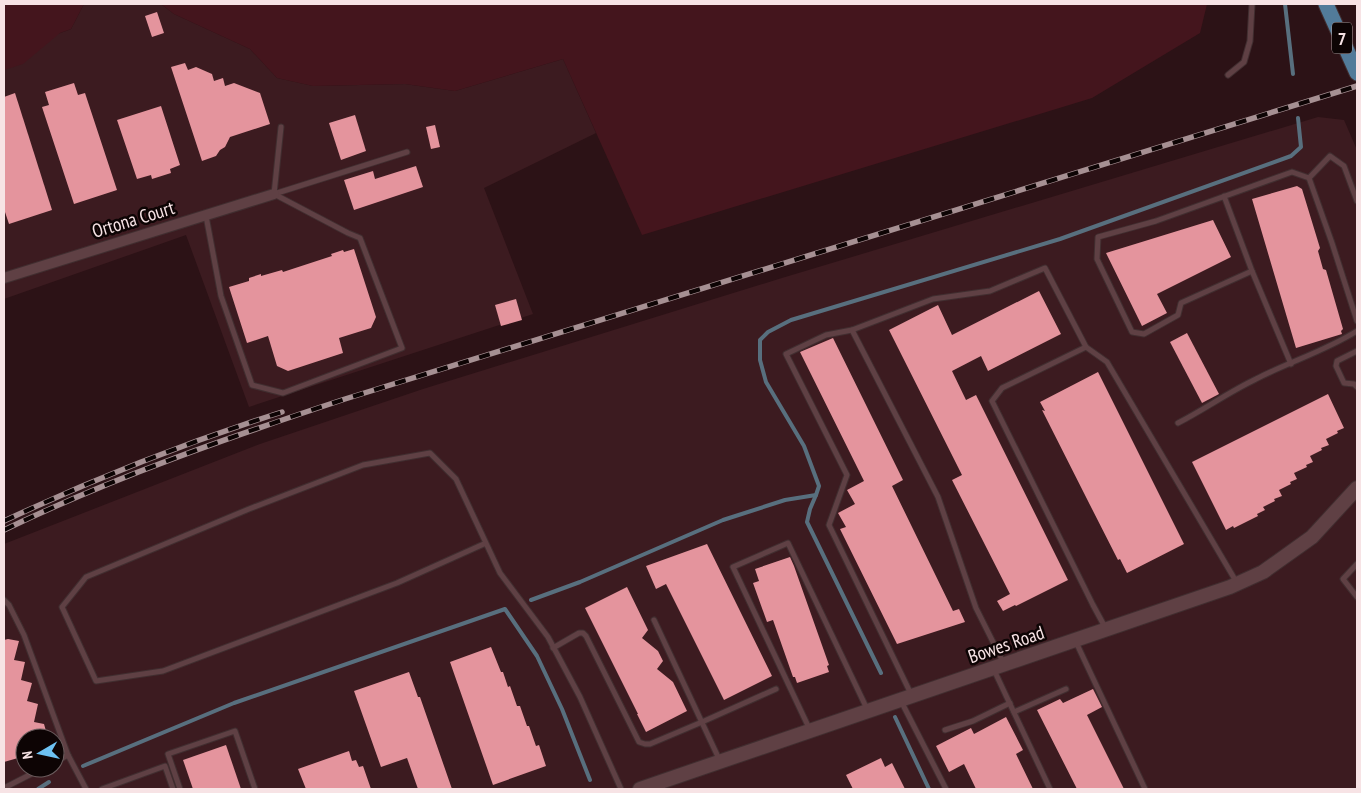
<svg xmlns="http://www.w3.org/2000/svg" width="1361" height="793" font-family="'PT Sans Narrow',sans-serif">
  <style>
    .built { fill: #3c1b20; fill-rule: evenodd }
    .green { fill: #44151d }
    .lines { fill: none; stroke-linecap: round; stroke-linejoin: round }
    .stream { stroke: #586f7e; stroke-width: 4 }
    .building { fill: #e4949d }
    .service-casing { stroke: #412e30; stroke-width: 7 }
    .minor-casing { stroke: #412e30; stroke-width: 12 }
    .tertiary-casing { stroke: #412e30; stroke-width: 16 }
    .primary-casing { stroke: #412e30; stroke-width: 17 }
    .service { stroke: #5f4044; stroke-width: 5 }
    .minor { stroke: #5f4044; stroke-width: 10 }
    .tertiary { stroke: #5f4044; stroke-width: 14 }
    .primary { stroke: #527b9a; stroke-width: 15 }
    .rail-casing { stroke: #a69093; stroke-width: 5.5 }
    .rail { stroke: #0d0404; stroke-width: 4; stroke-dasharray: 11; stroke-linecap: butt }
    .labels { text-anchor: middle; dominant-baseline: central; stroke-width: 5; stroke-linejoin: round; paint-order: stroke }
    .shield { fill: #0d0404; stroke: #b1a0a2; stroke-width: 1 }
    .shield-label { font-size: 18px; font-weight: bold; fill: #f7e3e5 }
    .street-label { font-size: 19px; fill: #f7e3e5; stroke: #0d0404 }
  </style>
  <rect width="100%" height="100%" fill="#2c1216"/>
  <g class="built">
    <polygon points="84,4 161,4 174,14 250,49 277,78 313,86 405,84 455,91 563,59 596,133 484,188 533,314 249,407 186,235 4,299 4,54 71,29"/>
    <path d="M1318,117L1344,120L1357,150V789H4V544L260,444L423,389L782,278ZM25,738H55V768H25Z"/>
  </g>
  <g class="green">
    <polygon points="4,4 84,4 71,29 60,33 23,64 4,70"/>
    <polygon points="161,4 1207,4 1200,33 1092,98 642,235 563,59 455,91 405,84 313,86 277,78 250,49 174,14"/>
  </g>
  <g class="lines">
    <g class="stream">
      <polyline points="1285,4 1293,74"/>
      <polyline points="531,600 580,582 723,520 785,500 816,495"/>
      <polyline points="881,673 807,522 810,509 816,495 819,486 804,446 766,382 760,360 760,340 768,332 791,320 1060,239 1291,156 1301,147 1298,118"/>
      <polyline points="895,717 929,789"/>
      <polyline points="83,766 234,703 505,609 537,656 562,709 590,780"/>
      <polyline points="38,789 49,782"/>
    </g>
  </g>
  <g class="building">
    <polygon points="157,12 164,33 152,37 145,16"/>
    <polygon points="185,63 188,70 196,67 212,74 214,81 223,78 225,86 234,83 260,93 270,124 230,137 225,147 220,150 216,156 202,161 171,67"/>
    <polygon points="74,83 78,95 85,93 117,190 74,204 42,107 49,105 45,92"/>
    <polygon points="15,93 52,210 9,224 4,209 4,97"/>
    <polygon points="161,106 180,165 170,169 171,173 152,179 151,175 137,179 117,120"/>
    <polygon points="355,115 366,151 341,160 329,123"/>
    <polygon points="435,125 440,147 431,149 426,127"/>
    <polygon points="416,166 423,187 354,210 344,180 373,171 375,179"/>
    <polygon points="1297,186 1302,189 1320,248 1318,251 1323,269 1326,270 1343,329 1341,331 1342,334 1296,348 1252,199"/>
    <polygon points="1213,220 1231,257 1157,294 1167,313 1142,326 1106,253"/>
    <polygon points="354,249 376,317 371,328 339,338 343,353 288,371 277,366 268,336 247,343 229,287 249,281 249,278 261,274 261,276 282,270 283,272 332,256 331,254 343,250 344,252"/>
    <polygon points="1039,291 1061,334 988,371 981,356 952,371 966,400 976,395 1068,580 1016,606 1015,605 1003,611 997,601 1010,594 952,480 962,475 889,330 938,305 952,335"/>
    <polygon points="516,299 522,320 501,326 495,305"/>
    <polygon points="1187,333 1219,394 1202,403 1170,342"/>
    <polygon points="833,338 903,480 892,486 953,611 959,609 965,622 897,644 840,529 846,527 838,513 855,504 847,490 864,481 800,352"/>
    <polygon points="1098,372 1184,544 1127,573 1120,559 1118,560 1090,505 1042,410 1045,411 1040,402"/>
    <polygon points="1328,394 1344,428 1337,431 1338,433 1326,439 1329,445 1321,448 1322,450 1310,456 1313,462 1306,465 1307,467 1294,473 1297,479 1290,482 1291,484 1279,490 1282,496 1274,499 1275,501 1263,507 1265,510 1257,514 1258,516 1234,528 1233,526 1226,530 1192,462"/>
    <polygon points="707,544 772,676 724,700 666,584 656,589 646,566"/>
    <polygon points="790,557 794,566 829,665 827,666 829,672 797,683 795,677 793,677 773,620 767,622 753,583 759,581 755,569"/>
    <polygon points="627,587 648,630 642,638 658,651 663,661 657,669 673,682 687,711 646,732 637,714 638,714 585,608"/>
    <polygon points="8,639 19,641 14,660 25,662 21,680 32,683 27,701 38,704 34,722 44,724 48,738 25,738 25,756 4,762 4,640"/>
    <polygon points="491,647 501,672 503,672 508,687 510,686 517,706 520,706 527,726 529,726 536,746 539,745 546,766 493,785 450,662"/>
    <polygon points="409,672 418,697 420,697 452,789 418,789 407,758 381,767 354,691"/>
    <polygon points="1093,689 1102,707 1087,715 1124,789 1077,789 1037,710 1060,699 1063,703"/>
    <polygon points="1006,717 1023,750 1016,754 1033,789 976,789 964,764 949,772 936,746 971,728 974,734"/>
    <polygon points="226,745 241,789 193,789 183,760"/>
    <polygon points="349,751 352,761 356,760 359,767 363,766 371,789 306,789 298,769"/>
    <polygon points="881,758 885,767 892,763 905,789 853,789 846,775"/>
  </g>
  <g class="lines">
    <defs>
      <g id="service">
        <polyline points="1228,75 1244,62 1250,41 1252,4"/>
        <polyline points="1309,178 1330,156 1344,166 1357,201"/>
        <polyline points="274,194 407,152"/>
        <polyline points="274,194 281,127"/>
        <polyline points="1224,196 1252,271 1181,303 1178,315 1144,334 1132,332 1097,259 1098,237 1156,221 1292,172 1309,178 1332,243 1357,321"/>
        <polyline points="206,216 221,296 252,385 283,393 402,348 360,238 348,233 274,194"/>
        <polyline points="1252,271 1291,364"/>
        <polyline points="852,330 826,335 786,354 847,475 829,525 912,696"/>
        <polyline points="1357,351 1337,361 1336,366 1344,383 1354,384 1357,387"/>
        <path d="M1178,423C1205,409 1229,392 1256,379C1289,362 1325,351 1357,331"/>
        <polyline points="486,543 397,583 163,671 96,681 62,607 86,577 249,509 363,465 430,453 456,479 500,573 548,637 580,697 621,789"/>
        <polyline points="1357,564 1343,579 1357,597"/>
        <polyline points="4,600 9,605 24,635 68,755"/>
        <polyline points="654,620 720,761"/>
        <polyline points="1106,629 1093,605 992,401 1002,388 1086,347 1107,362 1237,583"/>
        <polyline points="1075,640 1145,789"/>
        <polyline points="553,648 579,633 583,633 586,636 639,742 645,744 650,744 702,722 776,689"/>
        <polyline points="1004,664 976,608 938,497 852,330 933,299 990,291 1045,268 1086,347"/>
        <polyline points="994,670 1050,789"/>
        <polyline points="901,701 946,789"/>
        <polyline points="1014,712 1066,689"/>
        <polyline points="810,730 733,567 788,543 868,711"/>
        <polyline points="945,730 973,721 1010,703"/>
        <polyline points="55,762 68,755 86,789"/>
        <polyline points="4,788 43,768"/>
        <polyline points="102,789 165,766 173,789"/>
        <polyline points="180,789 168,754 235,731 255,789"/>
      </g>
      <polyline id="minor" points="4,278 274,194"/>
      <polyline id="tertiary" points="640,789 1230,587 1263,572 1312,537 1357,488"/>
      <polyline id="primary" points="1326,4 1357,73"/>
    </defs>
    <use href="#service" class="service-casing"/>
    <use href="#minor" class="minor-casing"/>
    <use href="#tertiary" class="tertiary-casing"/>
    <use href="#primary" class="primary-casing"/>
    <use href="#service" class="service"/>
    <use href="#minor" class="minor"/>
    <use href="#tertiary" class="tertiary"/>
    <use href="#primary" class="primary"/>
    <defs>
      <g id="rail">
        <path d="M4,521C94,479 188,442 282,412"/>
        <path d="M4,530C114,477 230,437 345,399L1357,86"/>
      </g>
    </defs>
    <use href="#rail" class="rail-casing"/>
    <use href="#rail" class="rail"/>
  </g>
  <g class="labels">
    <rect class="shield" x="1332" y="22.5" width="20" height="31" rx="4"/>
    <g class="shield-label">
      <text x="1342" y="38">7</text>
    </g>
    <g class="street-label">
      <text transform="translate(133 219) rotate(-17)">Ortona Court</text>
      <text transform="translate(1006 644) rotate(-19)">Bowes Road</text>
    </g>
  </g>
  <rect width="1361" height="793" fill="none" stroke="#f7e3e5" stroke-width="10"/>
  <g transform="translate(40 753) rotate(261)"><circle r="24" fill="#0d0404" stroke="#6b5d5e"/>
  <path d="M0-4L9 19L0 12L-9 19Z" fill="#6dc2f3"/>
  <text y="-8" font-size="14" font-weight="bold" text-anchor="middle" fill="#f7e3e5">N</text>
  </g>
</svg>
